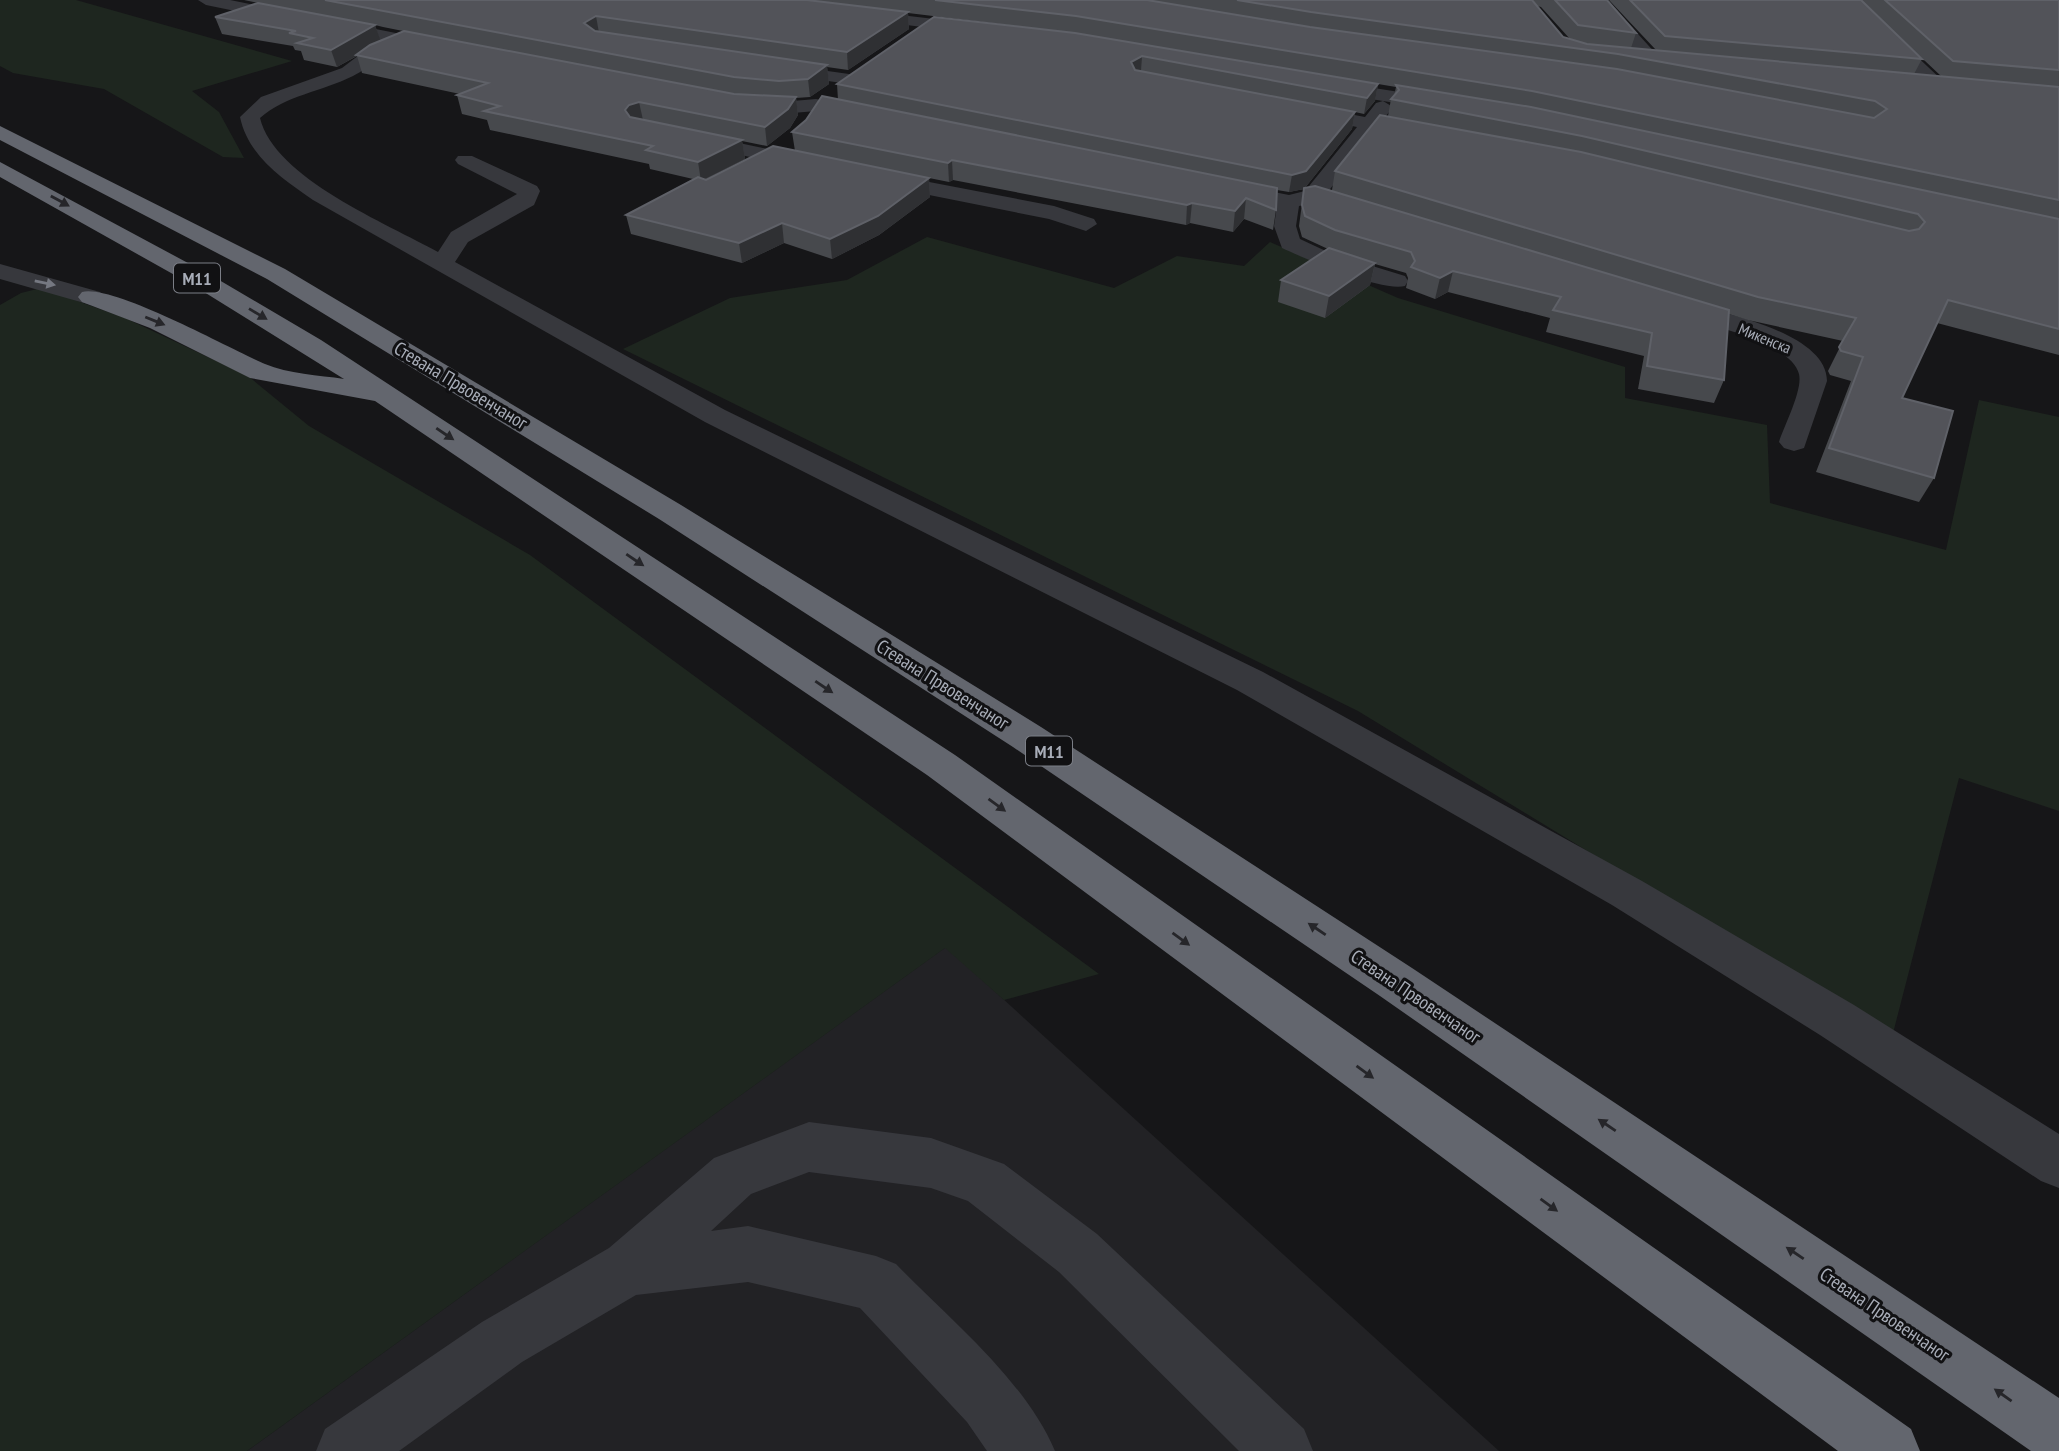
<svg xmlns="http://www.w3.org/2000/svg" width="2059" height="1451" font-family="'PT Sans Narrow',sans-serif">
  <style>
    .built { fill: #222225 }
    .green { fill: #1e261f }
    .lines { fill: none; stroke-linecap: round; stroke-linejoin: round }
    .minor { fill: #37383d; fill-rule: evenodd }
    .highway { fill: #63666e; fill-rule: evenodd }
    .wall { fill: #47494d; fill-rule: evenodd }
    .shaded-wall { fill: #2f3033 }
    .building { fill: #525359; stroke: #5f6168; stroke-width: 2 }
    .oneway { fill: #26262a }
    .oneway2 { fill: #757881 }
    .labels { text-anchor: middle; dominant-baseline: central; stroke-width: 6; stroke-linejoin: round; paint-order: stroke }
    .far-street-label { font-size: 16px; fill: #a8adb8; stroke: #111113 }
    .shield { fill: #111113; stroke: #7b7e86; stroke-width: 2 }
    .shield-label { font-size: 18px; font-weight: bold; fill: #a8adb8 }
    .street-label { font-size: 19px; fill: #a8adb8; stroke: #111113 }
  </style>
  <rect width="100%" height="100%" fill="#161618"/>
  <polygon class="built" points="946,947 1499,1451 247,1451"/>
  <g class="green">
    <polygon points="0,0 76,0 292,61 192,91 219,112 244,158 223,157 104,89 13,73 0,66"/>
    <polygon points="927,237 1114,288 1177,256 1244,266 1270,242 1398,298 1625,367 1625,398 1767,425 1770,503 1946,550 1979,400 2059,417 2059,811 1959,778 1892,1037 1358,711 623,349 730,298 847,280"/>
    <polygon points="41,288 125,318 248,376 309,426 530,555 1099,974 1004,1000 945,948 247,1451 0,1451 0,305 21,293"/>
  </g>
  <g class="lines">
    <g class="minor">
      <path d="M198,0H230L446,43L449,47L446,51C433,54 422,46 409,46C388,46 370,68 353,76C321,92 286,95 260,118C274,178 388,224 438,252L451,232L517,194L458,164L455,160L458,156H472L537,186L540,191L534,205L468,242L455,262L725,410L1263,672L1642,881L1854,1005L2059,1134V1188L2041,1181L1820,1035L1612,905L1237,690L705,422L313,200C283,179 248,156 240,117L261,97L342,68L363,52L388,42L206,5Z"/>
      <polygon points="1590,0 1607,0 1658,56 1661,60 1658,64 1646,64"/>
      <polygon points="1840,0 1857,0 1944,82 1946,86 1944,90 1930,90"/>
      <polygon points="857,10 978,24 986,29 978,34 851,18 851,12"/>
      <polygon points="778,64 849,74 858,79 849,84 772,73 769,69 772,65"/>
      <polygon points="1323,80 1444,99 1454,105 1444,111 1316,90 1314,86"/>
      <polygon points="743,99 781,102 816,99 874,111 877,115 867,121 816,111 781,114 736,109 733,105 736,101"/>
      <path d="M1383,101L1393,107L1382,121L1429,130L1432,134L1429,138L1422,140L1375,131L1327,193L1361,203L1364,208L1361,213C1340,218 1321,201 1299,206L1296,226L1300,239L1330,253L1405,276L1408,281L1405,286C1381,292 1306,259 1282,248L1274,226L1277,206L1217,194L1214,189L1225,182L1289,195L1305,191L1357,127L1295,115L1292,111L1295,107L1302,105L1365,117L1376,103Z"/>
      <polygon points="692,133 811,158 821,164 811,170 685,143 682,139"/>
      <polygon points="877,172 1054,206 1094,219 1097,224 1086,231 1049,219 869,183 866,178"/>
      <polygon points="0,264 100,292 104,297 100,302 91,305 0,279"/>
      <path d="M1678,301C1715,311 1827,331 1827,381L1804,448L1794,451L1784,448L1779,442C1784,426 1803,390 1799,374C1790,340 1699,323 1669,314L1665,309L1669,304Z"/>
      <path d="M809,1122L931,1138L1004,1164L1097,1234L1304,1429L1313,1451H1239L1059,1272L968,1201L931,1188L809,1172L751,1194L711,1231L748,1226L876,1256L896,1264C949,1319 1025,1380 1055,1451H987L967,1422L860,1308L748,1282L636,1295L522,1362L399,1451H316L325,1429L482,1322L609,1248L714,1158Z"/>
    </g>
    <g class="highway">
      <polygon points="0,126 285,269 681,505 1041,727 1412,968 2059,1398 2059,1451 2031,1451 1380,996 1013,747 659,519 267,279 0,140"/>
      <path d="M0,162L214,277L321,340L955,755L1911,1429L1920,1451H1838L927,775L375,401L250,378L150,328L82,302L78,297L82,292C113,284 230,349 265,364C288,374 319,375 344,379L196,287L0,177Z"/>
    </g>
  </g>
  <path class="wall" d="M244,0H1607L1636,33L1631,48L1656,50L1609,0H2059V355L1937,323L1902,398L1934,478L1919,502L1816,472L1851,381L1830,375L1828,371L1843,341L1748,320L1729,314L1724,380L1714,403L1638,389L1644,356L1546,332L1550,318L1448,292L1435,299L1406,288L1408,278L1406,273L1375,264L1370,285L1325,318L1278,302L1281,280L1328,249L1302,237L1299,226L1304,188L1332,190L1335,171L1388,116L1391,99L1394,96L1396,87L1378,84L1375,101L1364,114L1355,112L1352,129L1304,189L1289,192L1277,190L1276,210L1273,230L1244,219L1233,232L1190,223L1186,225L953,180L949,182L929,178L930,197L879,235L832,259L784,243L742,263L631,234L626,215L693,179L650,169L649,164L490,130L487,120L462,114L457,95L460,94L362,73L357,56L337,67L304,60L301,51L295,50L293,46L222,34L215,17L258,3ZM1537,6L1541,7L1570,39L1563,37ZM908,13L1075,33L837,84L838,100L792,132L795,151L706,180H704L745,159L742,141L767,146L790,128L798,115L796,98L810,97L829,84L827,67L848,70L909,29ZM375,25L383,27L403,31L380,41ZM1908,45L1941,76L1914,74L1922,59Z"/>
  <g class="shaded-wall">
    <polygon points="908,12 909,29 848,70 847,52"/>
    <polygon points="596,16 599,33 588,40 584,23"/>
    <polygon points="375,25 381,42 337,67 331,50"/>
    <polygon points="1142,56 1141,71 1130,77 1131,62"/>
    <polygon points="827,65 829,84 810,97 808,79"/>
    <polygon points="1378,84 1375,101 1364,114 1367,98"/>
    <polygon points="796,97 798,115 790,128 767,146 765,127"/>
    <polygon points="639,102 643,120 633,123 625,110 629,105"/>
    <polygon points="1355,112 1352,129 1304,189 1289,192 1292,175"/>
    <polygon points="742,140 745,159 701,181 698,162"/>
    <polygon points="952,160 953,180 949,182 948,163"/>
    <polygon points="929,178 930,197 879,235 832,259 830,239"/>
    <polygon points="1246,198 1244,219 1233,232 1235,211"/>
    <polygon points="1192,203 1190,223 1186,225 1187,205"/>
    <polygon points="782,223 784,243 742,263 739,243"/>
    <polygon points="1375,263 1370,285 1325,318 1329,296"/>
    <polygon points="1453,271 1448,292 1435,299 1440,278"/>
  </g>
  <g class="building">
    <polygon points="325,0 807,0 908,12 847,52 596,16 584,23 595,31 827,65 808,79 779,81 734,77"/>
    <polygon points="935,0 1147,0 1310,27 1617,69 1874,118 1887,109 1875,101 1618,54 1311,12 1237,0 1532,0 1563,37 1587,44 2059,87 2059,200 1532,91 1076,16"/>
    <polygon points="1555,0 1607,0 1636,33 1578,25"/>
    <polygon points="1630,0 1861,0 1922,59 1665,36"/>
    <polygon points="1885,0 2059,0 2059,70 1953,61"/>
    <polygon points="258,3 375,25 331,50 297,43 313,38 289,33 296,31 215,17"/>
    <polygon points="934,17 1075,33 1378,84 1367,98 1142,56 1131,62 1135,70 1355,112 1306,171 1292,175 837,84"/>
    <polygon points="404,31 734,94 796,97 788,109 765,127 639,102 629,105 625,110 630,117 742,140 698,162 646,150 653,146 484,111 500,106 457,95 488,83 356,55 370,45"/>
    <polygon points="1396,85 1531,107 2059,219 2059,329 1948,300 1902,398 1953,411 1934,478 1829,448 1863,357 1841,351 1839,347 1856,318 1758,297 1335,171 1380,115 1581,152 1909,231 1919,229 1925,222 1918,214 1582,136 1391,99 1399,90"/>
    <polygon points="822,96 1277,188 1276,210 1246,198 1235,211 1192,203 1187,205 952,160 948,163 792,132 806,120"/>
    <polygon points="773,146 929,178 878,216 830,239 782,223 739,243 626,215 698,177 706,180"/>
    <polygon points="1315,186 1729,310 1724,380 1647,366 1652,333 1553,310 1561,297 1453,271 1440,278 1411,267 1415,261 1411,252 1335,230 1305,216 1302,205 1304,188"/>
    <polygon points="1329,248 1375,263 1329,296 1281,280"/>
  </g>
  <defs><path id="oneway-solid" d="M-6-.8H1V-3.2L6.5 0L1 3.2V.8H-6Z" transform="scale(1.75)"/></defs>
  <g class="oneway">
    <use href="#oneway-solid" transform="translate(60 201) rotate(29)"/>
    <use href="#oneway-solid" transform="translate(258 314) rotate(31)"/>
    <use href="#oneway-solid" transform="translate(155 321) rotate(22)"/>
    <use href="#oneway-solid" transform="translate(445 434) rotate(34)"/>
    <use href="#oneway-solid" transform="translate(635 560) rotate(34)"/>
    <use href="#oneway-solid" transform="translate(824 687) rotate(34)"/>
    <use href="#oneway-solid" transform="translate(997 805) rotate(36)"/>
    <use href="#oneway-solid" transform="translate(1317 929) rotate(-146)"/>
    <use href="#oneway-solid" transform="translate(1181 939) rotate(36)"/>
    <use href="#oneway-solid" transform="translate(1365 1072) rotate(36)"/>
    <use href="#oneway-solid" transform="translate(1607 1125) rotate(-146)"/>
    <use href="#oneway-solid" transform="translate(1549 1205) rotate(36)"/>
    <use href="#oneway-solid" transform="translate(1795 1253) rotate(-146)"/>
    <use href="#oneway-solid" transform="translate(2003 1395) rotate(-145)"/>
  </g>
  <use class="oneway2" href="#oneway-solid" transform="translate(45 283) rotate(12)"/>
  <g class="labels">
    <g class="far-street-label">
      <text transform="translate(1765 338) rotate(22)">Микенска</text>
    </g>
    <g class="shield">
      <rect x="174" y="263.5" width="46" height="29" rx="5"/>
      <rect x="1026" y="736.5" width="46" height="29" rx="5"/>
    </g>
    <g class="shield-label">
      <text x="197" y="278">M11</text>
      <text x="1049" y="751">M11</text>
    </g>
    <g class="street-label">
      <text transform="translate(461 385) rotate(31)">Стевана Првовенчаног</text>
      <text transform="translate(943 684) rotate(32)">Стевана Првовенчаног</text>
      <text transform="translate(1416 996) rotate(34)">Стевана Првовенчаног</text>
      <text transform="translate(1885 1314) rotate(34)">Стевана Првовенчаног</text>
    </g>
  </g>
</svg>
